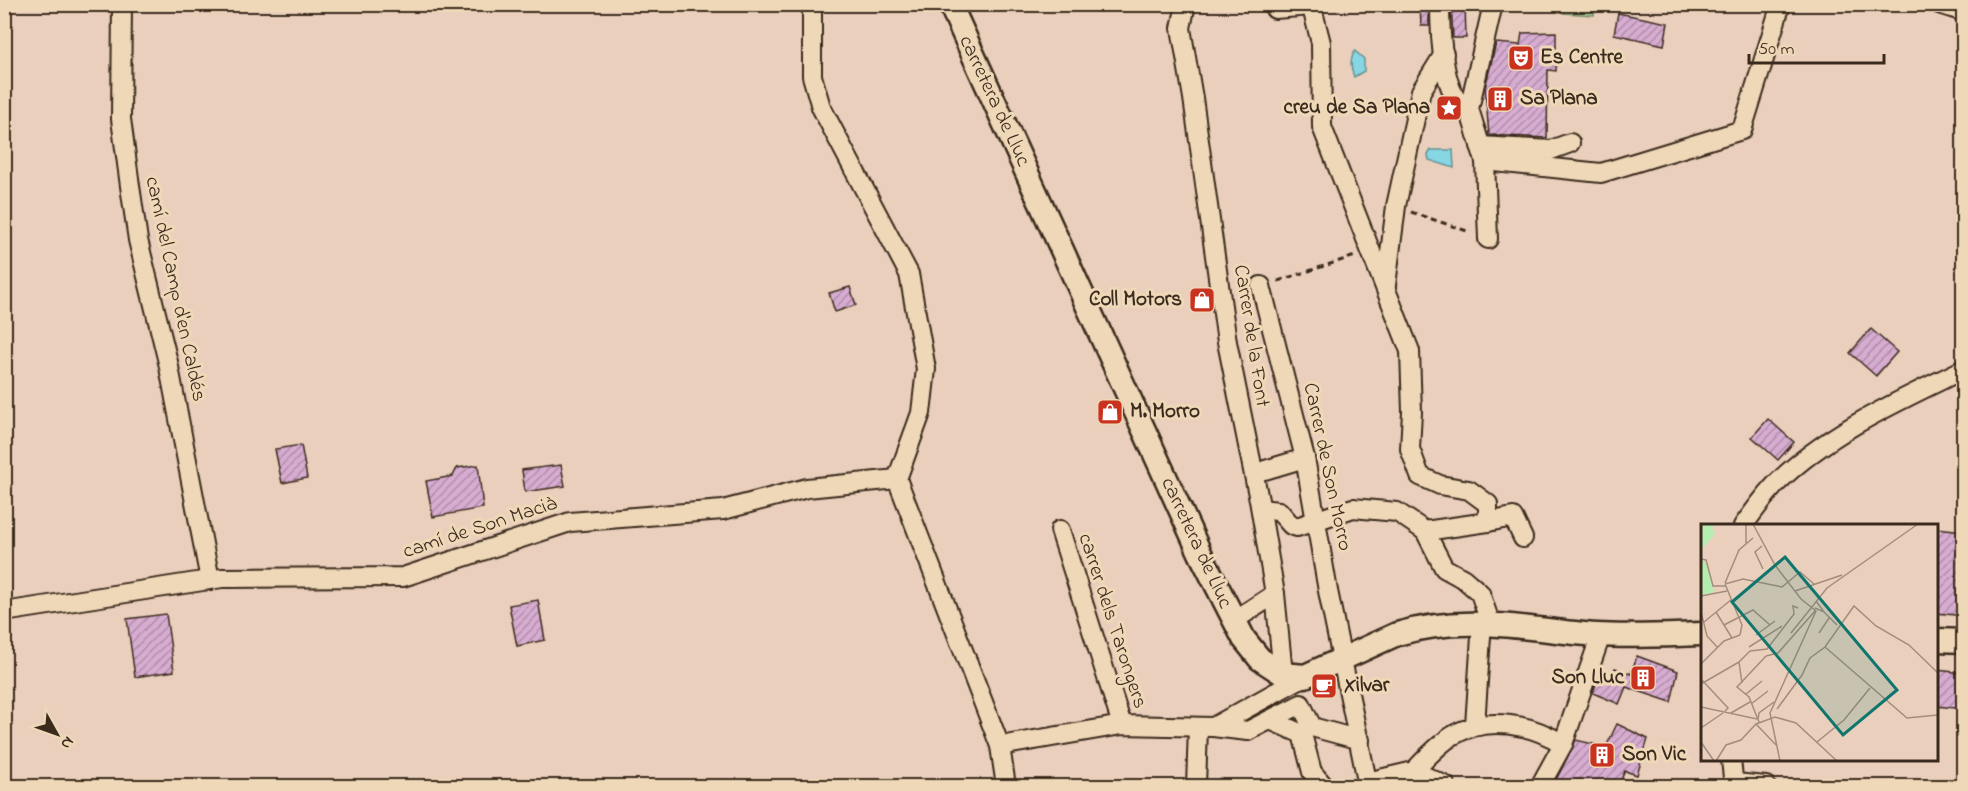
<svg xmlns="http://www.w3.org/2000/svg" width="1968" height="791" font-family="'Indie Flower',sans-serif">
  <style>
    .park { fill: url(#park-crowns); stroke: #788c67; stroke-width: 1.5 }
    .water { fill: #86d6e3; stroke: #689194; stroke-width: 1.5 }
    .building { fill: url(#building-hatch); stroke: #3b2a1e; stroke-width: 1.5 }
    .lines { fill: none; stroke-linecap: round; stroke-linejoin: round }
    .minor-casing { stroke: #3b2a1e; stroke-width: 22 }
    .major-casing { stroke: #3b2a1e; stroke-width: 27 }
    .path { stroke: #3b2a1e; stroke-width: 3; stroke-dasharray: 6 4.5; stroke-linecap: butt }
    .minor { stroke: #eed8b7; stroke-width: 18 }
    .major { stroke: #eed8b7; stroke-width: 22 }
    .labels { text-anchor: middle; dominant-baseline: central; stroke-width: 6; stroke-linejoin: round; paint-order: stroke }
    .poi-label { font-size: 21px; font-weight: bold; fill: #3b2a1e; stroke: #eed8b7; text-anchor: start }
    .street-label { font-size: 21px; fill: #3b2a1e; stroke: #eed8b7 }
    .inset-road { fill: none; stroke: #a38d7d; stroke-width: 1.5 }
    .view { fill: #0f766e; fill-opacity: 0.15; stroke: #0f766e; stroke-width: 3 }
    .inset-edge { fill: none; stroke: #3b2a1e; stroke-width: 3 }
  </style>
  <defs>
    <pattern id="park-crowns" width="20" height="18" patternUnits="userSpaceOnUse" patternTransform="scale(1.5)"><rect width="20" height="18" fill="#b5edb0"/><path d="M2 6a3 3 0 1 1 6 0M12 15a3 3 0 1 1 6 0" fill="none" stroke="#9dcb97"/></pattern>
    <pattern id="building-hatch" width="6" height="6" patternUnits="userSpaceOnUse" patternTransform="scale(1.5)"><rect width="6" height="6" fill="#d7acd1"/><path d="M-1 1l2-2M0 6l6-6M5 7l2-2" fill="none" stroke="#b08ca9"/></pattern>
  </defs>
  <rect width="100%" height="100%" fill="#e9cfbc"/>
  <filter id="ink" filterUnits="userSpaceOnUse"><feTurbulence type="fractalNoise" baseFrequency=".0167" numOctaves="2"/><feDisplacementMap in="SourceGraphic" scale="12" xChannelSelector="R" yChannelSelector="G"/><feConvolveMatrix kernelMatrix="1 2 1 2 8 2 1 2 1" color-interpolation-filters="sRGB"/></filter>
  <g filter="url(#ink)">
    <polygon class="park" points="1564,5 1595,5 1594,15 1564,13"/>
    <g class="water">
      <path d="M1355,51L1364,59V71L1354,77C1350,68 1350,58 1355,51Z"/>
      <polygon points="1431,150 1453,150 1454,168 1429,160 1428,155"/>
    </g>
    <g class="building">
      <polygon points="1420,4 1429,4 1429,26 1421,26"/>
      <polygon points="1451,4 1465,4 1466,38 1453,38"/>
      <polygon points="1618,13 1668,23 1664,45 1614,34"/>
      <polygon points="1556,32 1556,71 1548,70 1547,138 1489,135 1485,88 1496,43 1520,45 1522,33"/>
      <polygon points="850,287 856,305 835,312 829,293"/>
      <polygon points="1871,329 1897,352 1876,376 1850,353"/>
      <polygon points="1768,419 1794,442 1778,460 1752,437"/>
      <polygon points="301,445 307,478 282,483 275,449"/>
      <polygon points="478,465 483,508 433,517 426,481 453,476 457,468"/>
      <polygon points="561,465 565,486 525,492 522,470"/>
      <polygon points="1936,528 1964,531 1964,616 1936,613"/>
      <polygon points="538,600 545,640 517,646 509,605"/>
      <polygon points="166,614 174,671 135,677 127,619"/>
      <polygon points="1637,656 1678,671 1671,702 1626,687 1619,704 1593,693 1598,677 1608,681 1615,668 1631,674"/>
      <polygon points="1936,670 1964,673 1964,709 1936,706"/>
      <polygon points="1617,724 1648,739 1637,775 1625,771 1618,786 1553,786 1576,740 1606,747"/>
    </g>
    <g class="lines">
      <defs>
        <g id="minor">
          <polyline points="122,4 121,119 130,186 138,240 168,362 210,580"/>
          <polyline points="812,4 812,76 821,107 909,274 926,369 921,413 897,479 1000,746 1006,786"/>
          <polyline points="1186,4 1181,28 1193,98 1227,342 1259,500 1275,594 1283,674"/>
          <polyline points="1311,4 1321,43 1322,127 1410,351 1412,412 1410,449 1420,476 1440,485 1469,490 1488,504 1488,522 1425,531"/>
          <path d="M1440,4C1440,29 1442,75 1455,97C1458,102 1465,106 1469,109"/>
          <polyline points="1939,4 1964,12"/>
          <polyline points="1275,9 1311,6"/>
          <polyline points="1480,146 1551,150 1570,143"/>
          <polyline points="1485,161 1601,173 1742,130 1781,4"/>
          <polyline points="1488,239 1485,161 1469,109 1493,4"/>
          <polyline points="1386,285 1396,206 1421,91 1444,54"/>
          <polyline points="1261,286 1305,458 1328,591 1368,786"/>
          <polyline points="1265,470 1305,458"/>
          <polyline points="1261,509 1279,511 1291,525 1297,527 1353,508 1397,512 1425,531 1444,568 1464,579 1480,593 1490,622"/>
          <polyline points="1488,522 1513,517 1523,538"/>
          <path d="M1743,526C1754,511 1765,495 1778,482C1830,431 1899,401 1964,369"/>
          <polyline points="1060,530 1122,725"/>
          <polyline points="4,612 222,578 403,577 570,522 723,510 807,488 897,479"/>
          <polyline points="1233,621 1275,594"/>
          <polyline points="1305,676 1213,727 1248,731 1301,704 1312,727 1360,740"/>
          <polyline points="1270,720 1302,734 1312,772 1324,786"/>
          <polyline points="1475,725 1482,622"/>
          <polyline points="1000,746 1122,725 1213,727"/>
          <polyline points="1731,760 1734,786"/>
          <path d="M1414,771C1425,759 1438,745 1452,736C1486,715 1531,724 1563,744"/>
          <polyline points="1367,782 1414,771 1446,786"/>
          <polyline points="1735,783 1766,786"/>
          <polyline points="1196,786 1198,728"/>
          <polyline points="1540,786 1563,744 1601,635"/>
        </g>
        <g id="major">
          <path d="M950,4L1200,553L1244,639L1260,659L1283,674L1305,676L1397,634C1469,613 1526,630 1597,635C1632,637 1668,635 1702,634"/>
          <polyline points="1936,640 1964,641"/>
        </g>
      </defs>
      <use href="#minor" class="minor-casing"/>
      <use href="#major" class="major-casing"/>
      <g class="path">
        <polyline points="1599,4 1599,14"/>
        <polyline points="1411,212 1470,232"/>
        <polyline points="1278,281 1355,256"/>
      </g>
      <use href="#minor" class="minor"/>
      <use href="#major" class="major"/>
    </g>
  </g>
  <defs>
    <symbol id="theatre-square" viewBox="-11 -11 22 22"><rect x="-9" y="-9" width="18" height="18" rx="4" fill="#c8321e" stroke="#eed8b7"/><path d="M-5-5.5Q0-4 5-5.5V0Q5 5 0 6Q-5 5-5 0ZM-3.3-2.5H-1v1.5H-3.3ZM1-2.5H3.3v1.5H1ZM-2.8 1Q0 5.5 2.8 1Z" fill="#fff"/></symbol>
    <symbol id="building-square" viewBox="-11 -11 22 22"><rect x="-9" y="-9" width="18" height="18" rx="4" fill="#c8321e" stroke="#eed8b7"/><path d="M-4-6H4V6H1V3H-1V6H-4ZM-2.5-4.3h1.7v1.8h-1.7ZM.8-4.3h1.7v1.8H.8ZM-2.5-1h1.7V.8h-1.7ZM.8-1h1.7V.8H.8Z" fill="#fff"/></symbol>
    <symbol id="sight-square" viewBox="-11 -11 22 22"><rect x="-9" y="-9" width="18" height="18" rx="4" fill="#c8321e" stroke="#eed8b7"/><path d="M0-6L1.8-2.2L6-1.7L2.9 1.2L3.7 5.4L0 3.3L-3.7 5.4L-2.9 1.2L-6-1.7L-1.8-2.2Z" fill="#fff"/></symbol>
    <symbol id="shop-square" viewBox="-11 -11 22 22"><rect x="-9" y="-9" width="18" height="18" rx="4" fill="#c8321e" stroke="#eed8b7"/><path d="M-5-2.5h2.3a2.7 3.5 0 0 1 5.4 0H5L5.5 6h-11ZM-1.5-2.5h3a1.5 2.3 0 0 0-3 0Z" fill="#fff"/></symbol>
    <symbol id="cafe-square" viewBox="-11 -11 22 22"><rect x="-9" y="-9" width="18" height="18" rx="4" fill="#c8321e" stroke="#eed8b7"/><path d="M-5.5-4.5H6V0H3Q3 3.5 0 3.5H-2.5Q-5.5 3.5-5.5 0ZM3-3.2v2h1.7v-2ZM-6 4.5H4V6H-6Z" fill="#fff"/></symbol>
  </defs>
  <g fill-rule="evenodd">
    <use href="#theatre-square" x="1506" y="43" width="30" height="30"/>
    <use href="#building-square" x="1485" y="84" width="30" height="30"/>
    <use href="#sight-square" x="1434" y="93" width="30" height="30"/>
    <use href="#shop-square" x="1187" y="285" width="30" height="30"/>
    <use href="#shop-square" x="1095" y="397" width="30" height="30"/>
    <use href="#building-square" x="1628" y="663" width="30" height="30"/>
    <use href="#cafe-square" x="1309" y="671" width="30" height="30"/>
    <use href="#building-square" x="1587" y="740" width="30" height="30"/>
  </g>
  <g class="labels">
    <g class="poi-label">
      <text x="1540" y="58">Es Centre</text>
      <text x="1520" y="99">Sa Plana</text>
      <text x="1430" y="108" text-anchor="end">creu de Sa Plana</text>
      <text x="1182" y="300" text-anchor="end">Coll Motors</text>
      <text x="1130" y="412">M. Morro</text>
      <text x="1624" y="678" text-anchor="end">Son Lluc</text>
      <text x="1344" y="686">Xilvar</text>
      <text x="1622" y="755">Son Vic</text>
    </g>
    <g class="street-label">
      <text transform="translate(994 101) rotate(65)">carretera de Lluc</text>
      <text transform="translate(175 289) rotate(78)">camí del Camp d'en Caldés</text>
      <text transform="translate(1251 336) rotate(81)">Carrer de la Font</text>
      <text transform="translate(1327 467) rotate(78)">Carrer de Son Morro</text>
      <text transform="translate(480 528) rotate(-18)">camí de Son Macià</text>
      <text transform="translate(1196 543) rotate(65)">carretera de Lluc</text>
      <text transform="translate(1112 621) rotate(72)">carrer dels Tarongers</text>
    </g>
  </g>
  <g transform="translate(1701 524)">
    <rect width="237" height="237" fill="#e9cfbc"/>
    <path d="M0,36L5,39L13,68L0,71Z" fill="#b5edb0"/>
    <path d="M2,0H15L11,4L14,10L0,26Z" fill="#b5edb0"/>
    <path class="inset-road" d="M52,0L74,41L100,75L115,87L69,189L79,237M45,19V0M61,22L54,28L62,45M0,35L5,36L12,62H25M24,59L38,26L52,14M24,60L42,55L81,63L99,48L113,60M24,60L41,101L39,111M94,67L141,51M0,72L26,67M114,84L123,88L115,77M0,88L6,112L17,124M15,88L31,114M123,88L136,101M3,98L31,75M23,101L52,86L69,101M90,109L126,64L217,0M118,109L128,94M55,111L74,97M48,123L81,102M124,123L206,194L237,191M49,127L66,125L93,90L92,82L97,84M65,132L77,129L114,87M0,140L23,117L39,111M0,155L27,184L24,187M41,159L38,138L49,127M0,160L38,138M45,170L61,157M50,180L67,167M0,183L56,195M76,185L101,151L109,134L124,123L153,82L175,102L208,121L237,149M30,189L49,178M57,196L58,189L73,178M58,198L48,173L36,163L65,132M55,200L75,221M0,204L22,189M0,218L13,237M116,218L143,196L169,164M15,237L25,221L40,216L55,200L74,193L95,199L136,237"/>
    <path class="view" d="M84,33L196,166L142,211L31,78Z"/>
    <rect width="237" height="237" class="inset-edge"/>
  </g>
  <rect width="1968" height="791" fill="none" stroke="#eed8b7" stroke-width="24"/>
  <rect x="12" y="12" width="1944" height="767" fill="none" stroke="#3b2a1e" stroke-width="2" filter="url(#ink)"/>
  <g transform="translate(57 734) rotate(130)" stroke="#eed8b7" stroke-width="4.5" paint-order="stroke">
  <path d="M0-4.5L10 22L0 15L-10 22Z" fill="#3b2a1e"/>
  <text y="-9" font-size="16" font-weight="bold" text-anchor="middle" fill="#3b2a1e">N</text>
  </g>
  <path d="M1749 54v9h135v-9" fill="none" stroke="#3b2a1e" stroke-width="3"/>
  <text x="1758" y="54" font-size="18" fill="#3b2a1e" stroke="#eed8b7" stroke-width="4.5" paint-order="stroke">50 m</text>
</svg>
